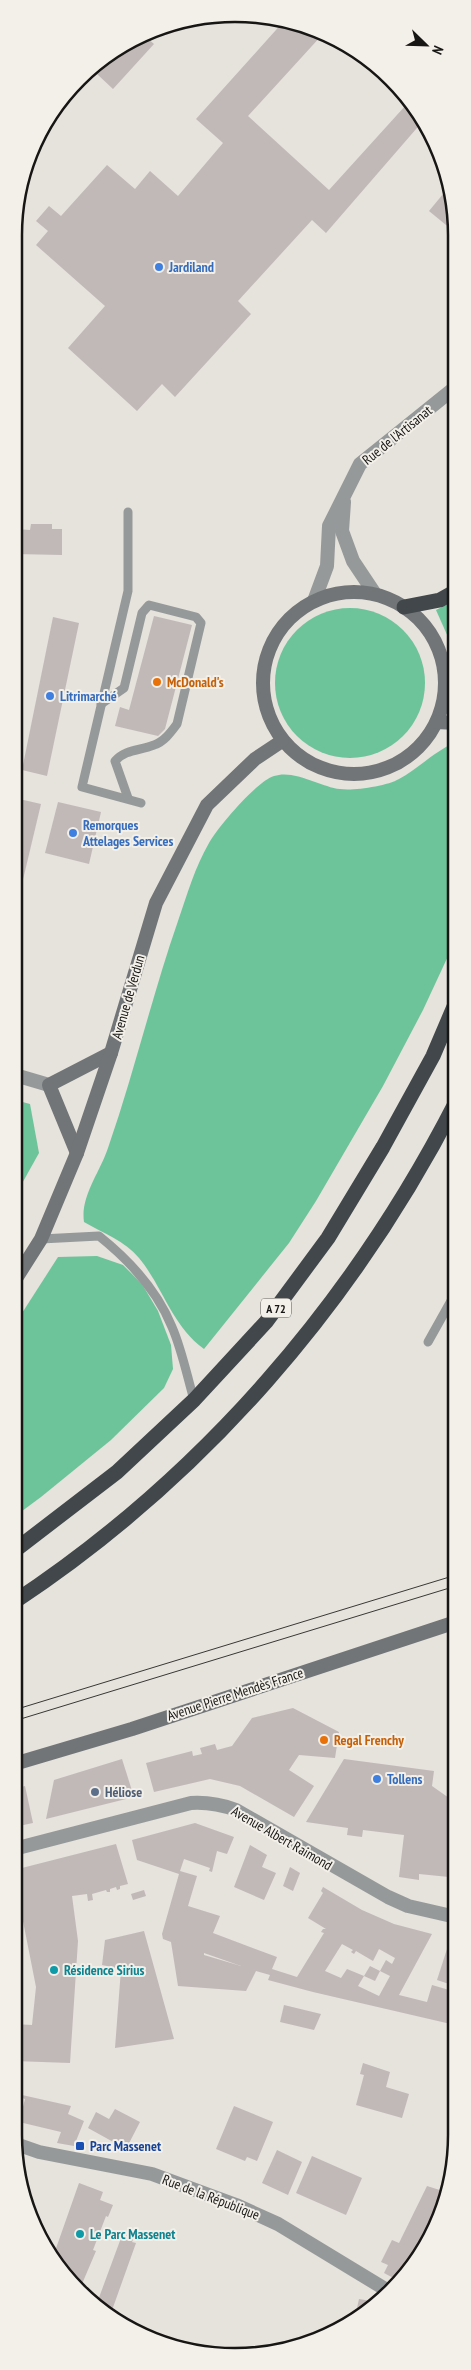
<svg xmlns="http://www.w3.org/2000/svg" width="471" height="2370" font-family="'PT Sans Narrow',sans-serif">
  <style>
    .green { fill: #6ec49a }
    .building { fill: #c1b9b8; fill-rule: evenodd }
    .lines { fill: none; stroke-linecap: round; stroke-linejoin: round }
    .service { stroke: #96999a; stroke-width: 9 }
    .minor { stroke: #96999a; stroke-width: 14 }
    .tertiary { stroke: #96999a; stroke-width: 14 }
    .secondary { stroke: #717577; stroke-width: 14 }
    .motorway { stroke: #41474a; stroke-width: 15 }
    .tram { stroke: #393835; stroke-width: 1 }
    .shop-dot { fill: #3f7fe0; stroke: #f3efe9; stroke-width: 2 }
    .food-dot { fill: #e8710a; stroke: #f3efe9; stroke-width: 2 }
    .service-dot { fill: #5c6f8a; stroke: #f3efe9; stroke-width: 2 }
    .culture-dot { fill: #0f9aa8; stroke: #f3efe9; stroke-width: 2 }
    .transit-dot { fill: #1a4fb4; stroke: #f3efe9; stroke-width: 2 }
    .labels { text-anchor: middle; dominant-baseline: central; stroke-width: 4; stroke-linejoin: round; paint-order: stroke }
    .shield { fill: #f3efe9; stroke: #595754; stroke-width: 1 }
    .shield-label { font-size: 12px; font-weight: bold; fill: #171614 }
    .shop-label { font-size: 14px; font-weight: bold; fill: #366cbe; stroke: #f3efe9; text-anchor: start }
    .street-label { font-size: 14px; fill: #171614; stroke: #f3efe9 }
    .food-label { font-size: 14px; font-weight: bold; fill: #c56008; stroke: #f3efe9; text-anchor: start }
    .service-label { font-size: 14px; font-weight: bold; fill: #4e5e75; stroke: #f3efe9; text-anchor: start }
    .culture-label { font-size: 14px; font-weight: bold; fill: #0d838f; stroke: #f3efe9; text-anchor: start }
    .transit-label { font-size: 14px; font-weight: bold; fill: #164399; stroke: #f3efe9; text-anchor: start }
    .rim { fill: none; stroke: #171614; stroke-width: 2.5 }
  </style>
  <rect width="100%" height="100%" fill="#e6e2dc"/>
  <g class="green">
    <polygon points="456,600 456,655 436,610"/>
    <circle cx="350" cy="683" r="75"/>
    <path d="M456,742V939L423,1010L383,1086L316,1201L289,1243L204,1349C172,1326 163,1287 139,1258C125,1241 103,1233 84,1222C80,1197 100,1172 108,1148C134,1073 152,996 178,921C187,895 195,867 209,843C218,827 257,781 274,776C294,769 321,787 340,789C354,791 387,786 399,779C419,768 435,751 456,742Z"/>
    <polygon points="15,1100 30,1104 39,1153 15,1196"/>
    <polygon points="97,1256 123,1265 142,1284 158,1311 171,1345 173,1369 164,1388 111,1440 41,1497 14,1517 15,1324 58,1257"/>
  </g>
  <g class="building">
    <polygon points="284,21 322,35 248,116 329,190 406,105 423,121 326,233 312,220 238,301 251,314 175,397 162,384 137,411 68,348 105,306 36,245 48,231 36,221 49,206 61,216 107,165 135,189 150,171 178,196 223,143 196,119"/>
    <polygon points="146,37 154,44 113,89 97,74 105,65 102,63 107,58 110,60 113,57 111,55"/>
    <polygon points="448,188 457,221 457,234 429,211"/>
    <polygon points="31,524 52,524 52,529 62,529 62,555 15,554 15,529 30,530"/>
    <polygon points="154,616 192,625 165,729 158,736 115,726 120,707 129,710"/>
    <polygon points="53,617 79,623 47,776 22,770"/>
    <polygon points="15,798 41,804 16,909 15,909"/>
    <polygon points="58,802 101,812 89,864 45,853"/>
    <polygon points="293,1708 339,1732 335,1758 299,1755 289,1770 314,1786 294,1817 240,1786 210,1779 154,1792 146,1763 192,1751 193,1756 202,1754 200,1748 215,1744 217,1750 232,1746 252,1718"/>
    <polygon points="122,1759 134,1797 46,1819 54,1780"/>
    <polygon points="344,1759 434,1771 432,1786 449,1798 448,1807 456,1808 452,1856 456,1856 456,1863 455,1867 451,1867 449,1877 419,1874 419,1880 399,1877 404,1835 363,1830 362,1837 347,1835 348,1828 306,1822"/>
    <polygon points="25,1786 33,1823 14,1827 14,1789"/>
    <path d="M195,1823L234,1837L227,1854L217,1851L212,1872L209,1871L210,1868L184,1859L180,1871L197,1876L188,1906L220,1916L213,1933L277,1957L272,1969L297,1977L324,1933L321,1932L323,1929H326L308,1918L323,1893L321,1891L323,1887L362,1910L394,1924L432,1934L399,1995L427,2002L432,1985L456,1992L455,2025L313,1992L268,1980L270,1975L256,1971L246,1991L178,1986L171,1942L163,1939L162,1934L179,1874L137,1860L132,1840ZM342,1944L353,1950L351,1952L354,1954L356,1951L373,1961L379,1949L395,1958L392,1964L386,1960L380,1971L390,1976L379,1996L358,1986L364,1976L347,1969L341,1978L325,1971ZM204,1953L241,1966L204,1955Z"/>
    <polygon points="116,1844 128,1884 120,1886 120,1889 117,1890 116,1887 110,1889 110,1892 107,1892 106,1890 92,1894 93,1900 88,1901 87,1894 72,1896 78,1941 70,2063 14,2061 14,2024 32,2025 36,1987 21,1911 14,1912 14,1870"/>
    <polygon points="250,1845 267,1855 262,1867 276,1873 264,1900 234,1887"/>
    <polygon points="290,1867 300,1873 293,1891 283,1886"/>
    <polygon points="144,1890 146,1896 133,1900 131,1894"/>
    <polygon points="144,1931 174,2039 115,2048 121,1969 102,1965 105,1940"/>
    <polygon points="447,1949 456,1952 456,1975 452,1985 437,1980"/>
    <polygon points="370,1966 380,1971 375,1981 364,1976"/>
    <polygon points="284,2005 321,2014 314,2030 280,2022"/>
    <polygon points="363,2063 390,2072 386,2087 409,2094 402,2118 356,2105 364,2075 360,2074"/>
    <polygon points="22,2095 71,2106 68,2114 84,2121 74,2146 57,2143 61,2132 19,2122 25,2099 22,2098"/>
    <polygon points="234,2106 273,2122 257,2161 247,2157 245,2161 216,2149"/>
    <polygon points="115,2109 140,2122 126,2149 88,2128 96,2112 109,2119"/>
    <polygon points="277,2150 302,2162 288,2195 262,2183"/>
    <polygon points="312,2156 362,2178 346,2215 296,2193"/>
    <polygon points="79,2183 103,2192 100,2200 113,2205 108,2217 106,2216 93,2250 96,2251 79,2291 54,2254"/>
    <polygon points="427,2186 446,2192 426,2247 420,2249 418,2253 420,2254 399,2281 384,2273 388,2265 381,2262 392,2240 399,2243"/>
    <polygon points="126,2234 134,2237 132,2242 136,2243 111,2313 97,2303 121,2238 125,2239"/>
    <polygon points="359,2299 377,2302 379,2303 355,2317"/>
  </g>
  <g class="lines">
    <g class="service">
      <polyline points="128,512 128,591 82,787 141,803"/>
      <path d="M101,704L124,688L142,613L149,605L196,617L201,623L177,724C171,732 164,742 154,745C139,751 126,749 115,761L128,798"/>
      <path d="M41,1239L99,1236C129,1260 157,1290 172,1327C182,1350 187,1376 194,1400"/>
      <polyline points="428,1342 456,1292"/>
    </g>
    <g class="minor">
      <polyline points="15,1075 49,1085"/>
      <polyline points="16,2144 39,2152 152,2174 236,2205 278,2224 390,2292"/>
    </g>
    <g class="tertiary">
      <polyline points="344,502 342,531 353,561 375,594"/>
      <polyline points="314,601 327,566 329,526 360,464 457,386"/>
      <path d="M14,1849L191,1803C208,1802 220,1804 236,1810L388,1897L408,1906L456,1917"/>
    </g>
    <g class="secondary">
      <circle cx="354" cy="683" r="91"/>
      <polyline points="437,722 456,723"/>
      <polyline points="77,1153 49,1085 111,1053"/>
      <polyline points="15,1280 41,1239 77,1153 111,1053 156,903 207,805 255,759 282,741"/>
      <polyline points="14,1764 132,1729 456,1622"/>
    </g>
    <g class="motorway">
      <polyline points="404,607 440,600 456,591"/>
      <polyline points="14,1551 117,1472 194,1400 266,1322 328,1238 383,1147 433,1056 456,1002"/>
      <path d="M14,1602C203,1477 353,1303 456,1102"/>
    </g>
    <g class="tram">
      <polyline points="14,1710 456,1575"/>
      <polyline points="14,1721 456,1586"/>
    </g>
  </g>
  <g class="shop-dot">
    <circle cx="159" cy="267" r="5"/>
    <circle cx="50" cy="696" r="5"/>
    <circle cx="73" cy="833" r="5"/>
    <circle cx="377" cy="1779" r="5"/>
  </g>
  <g class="food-dot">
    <circle cx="157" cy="682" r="5"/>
    <circle cx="324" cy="1740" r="5"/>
  </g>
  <circle class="service-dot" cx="95" cy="1792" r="5"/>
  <g class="culture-dot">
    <circle cx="54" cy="1970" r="5"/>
    <circle cx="80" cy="2234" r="5"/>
  </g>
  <rect class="transit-dot" x="75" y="2141" width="10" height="10" rx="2.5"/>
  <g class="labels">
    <rect class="shield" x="261" y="1298.5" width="30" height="19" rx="4"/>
    <g class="shield-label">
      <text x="276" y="1308">A 72</text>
    </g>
    <g class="shop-label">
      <text x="169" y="267">Jardiland</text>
      <text x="60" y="696">Litrimarché</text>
      <text x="83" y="825">Remorques<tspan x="83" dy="16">Attelages Services</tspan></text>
      <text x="387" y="1779">Tollens</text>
    </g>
    <g class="street-label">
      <text transform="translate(397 435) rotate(-39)">Rue de l'Artisanat</text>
      <text transform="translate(128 997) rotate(-74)">Avenue de Verdun</text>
      <text transform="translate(235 1694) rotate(-18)">Avenue Pierre Mendès France</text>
      <text transform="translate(282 1838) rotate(30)">Avenue Albert Raimond</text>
      <text transform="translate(211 2197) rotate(21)">Rue de la République</text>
    </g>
    <g class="food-label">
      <text x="167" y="682">McDonald's</text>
      <text x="334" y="1740">Regal Frenchy</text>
    </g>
    <g class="service-label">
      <text x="105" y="1792">Héliose</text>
    </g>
    <g class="culture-label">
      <text x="64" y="1970">Résidence Sirius</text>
      <text x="90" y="2234">Le Parc Massenet</text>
    </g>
    <g class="transit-label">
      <text x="90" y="2146">Parc Massenet</text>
    </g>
  </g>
  <path d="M0 0H471V2370H0ZM235 22H235A213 213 0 0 1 448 235V2135A213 213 0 0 1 235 2348H235A213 213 0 0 1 22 2135V235A213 213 0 0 1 235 22Z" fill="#f3efe9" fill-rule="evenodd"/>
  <path class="rim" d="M235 22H235A213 213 0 0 1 448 235V2135A213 213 0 0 1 235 2348H235A213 213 0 0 1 22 2135V235A213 213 0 0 1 235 22Z"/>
  <g transform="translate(426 45) rotate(113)" stroke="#f3efe9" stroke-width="4" paint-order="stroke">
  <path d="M0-4L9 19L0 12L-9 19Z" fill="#171614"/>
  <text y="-8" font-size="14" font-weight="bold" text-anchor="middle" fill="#171614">N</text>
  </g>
</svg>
